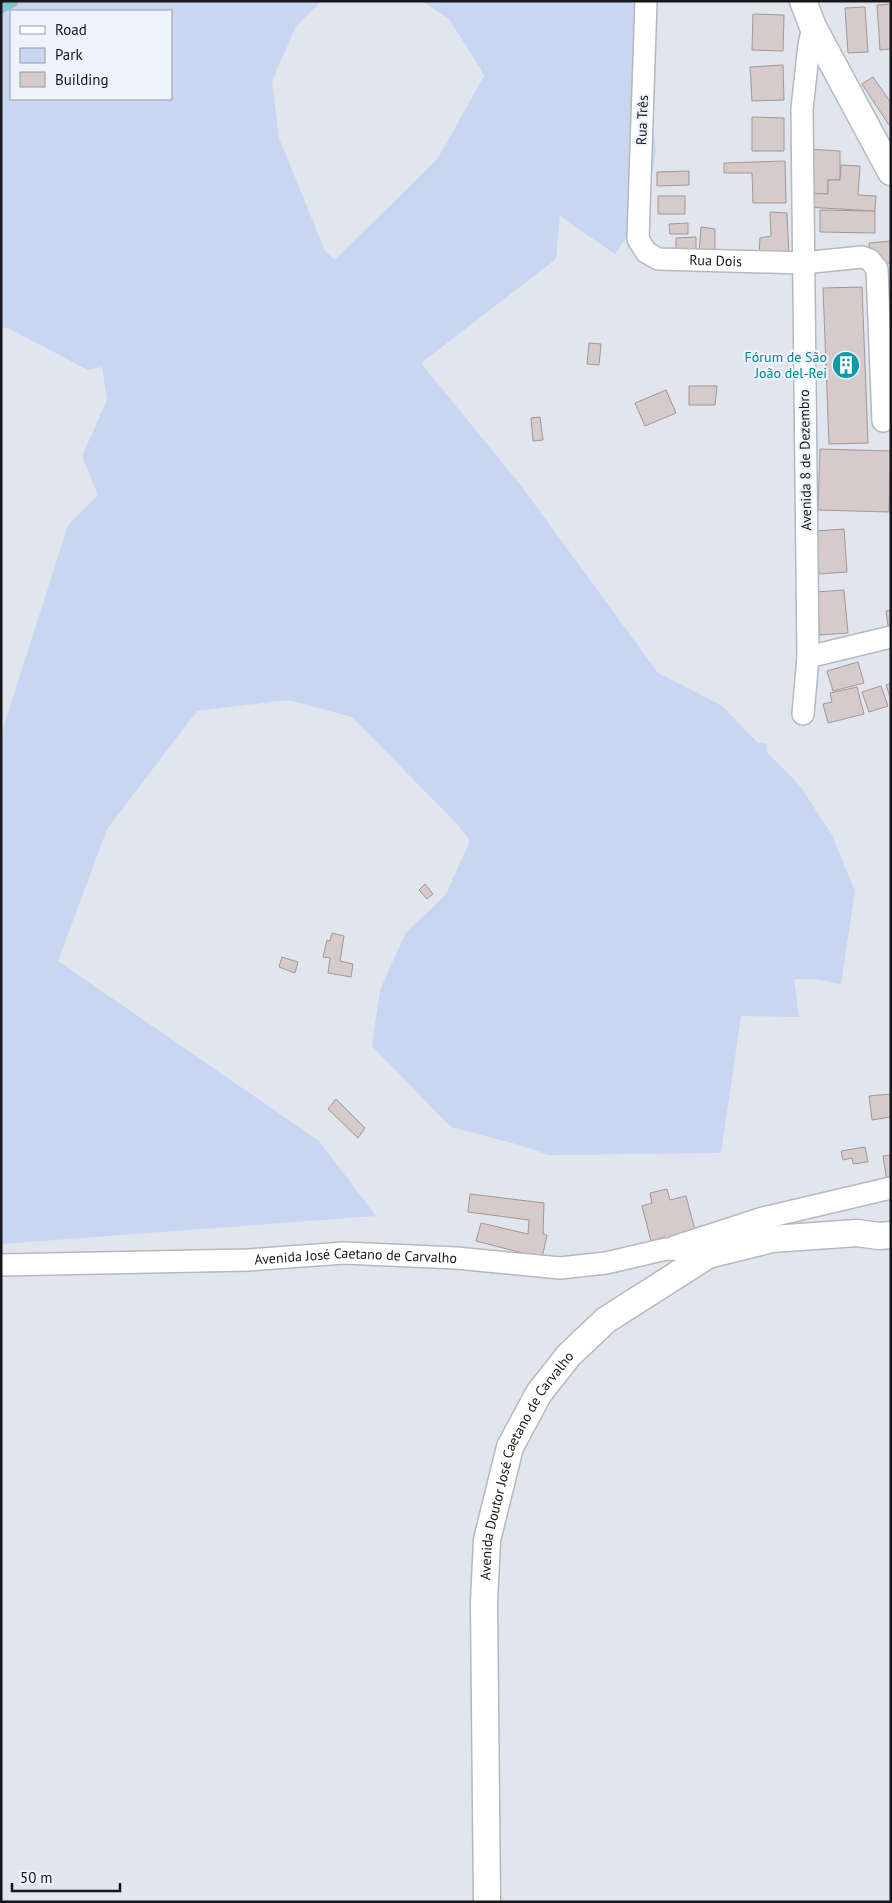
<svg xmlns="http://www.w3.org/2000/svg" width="892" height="1903" font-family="'PT Sans',sans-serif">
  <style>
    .green { fill: #c8d6f1; fill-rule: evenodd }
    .water { fill: #85c5ce }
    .building { fill: #d6caca; stroke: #a29797 }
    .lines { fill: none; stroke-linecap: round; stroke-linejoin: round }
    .minor-casing { stroke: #b3b8c1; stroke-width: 24 }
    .major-casing { stroke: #b3b8c1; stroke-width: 29 }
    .minor { stroke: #fff; stroke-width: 21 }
    .major { stroke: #fff; stroke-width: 26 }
    .labels { text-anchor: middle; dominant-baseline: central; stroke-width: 4.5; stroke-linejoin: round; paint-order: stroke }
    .street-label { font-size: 14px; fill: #15171a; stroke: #edf2fb }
    .culture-label { font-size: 14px; fill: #0d838f; stroke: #edf2fb; text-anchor: end }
  </style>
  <rect width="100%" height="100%" fill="#e0e5ee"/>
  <path class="green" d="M1,1H321L296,26L272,81L279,138L325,251L335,260L438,158L484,76L480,68L449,19L422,1H647L641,38L656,150L647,206L615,254L567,221L560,215L556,259L421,363L522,487L658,673L721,705L758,743H766L767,752L800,786L832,835L855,891L841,984L814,979H794L799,1017L741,1016L721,1153L549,1155L516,1144L451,1127L372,1046L380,990L405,934L446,894L470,841L459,826L352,717L292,701H279L197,711L107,829L58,961L319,1141L376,1216L1,1244V735L68,525L98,495L82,456L107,400L102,367L88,370L10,329L1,327ZM11,11H171V99H11Z"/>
  <polygon class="water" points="1,1 19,1 17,6 1,14"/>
  <g class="building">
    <polygon points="891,4 891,49 880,50 877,5"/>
    <polygon points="865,7 868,52 848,53 845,8"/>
    <polygon points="753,14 784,15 783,51 752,50"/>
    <polygon points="783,65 784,100 752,101 750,67"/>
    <polygon points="873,77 891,103 891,124 889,125 862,84"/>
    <polygon points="752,117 784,118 784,151 752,151"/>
    <polygon points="806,149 840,151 840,180 828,180 828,194 805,193"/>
    <polygon points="785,161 786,203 753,203 752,173 724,173 724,163"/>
    <polygon points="841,165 860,166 858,195 876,196 875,211 805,207 805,193 828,194 828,180 840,180"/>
    <polygon points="689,171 689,185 657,186 657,172"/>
    <rect x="658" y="196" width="27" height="18"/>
    <polygon points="820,210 875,211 875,233 820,232"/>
    <polygon points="770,212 787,213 789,256 759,254 760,238 771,236"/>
    <polygon points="688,223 688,234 670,234 669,224"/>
    <polygon points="701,227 715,229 715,254 699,254"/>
    <polygon points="696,237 696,254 676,255 676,238"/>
    <polygon points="891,241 891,263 875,263 870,253 869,243"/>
    <polygon points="862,287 868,443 829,444 823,288"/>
    <polygon points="589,343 601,344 599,365 587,364"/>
    <polygon points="689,386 717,386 715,405 689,405"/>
    <polygon points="666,390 676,413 645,426 635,403"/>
    <polygon points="540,417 543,440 533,441 531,418"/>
    <polygon points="820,449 891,451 889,512 818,510"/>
    <polygon points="844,529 847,572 819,574 816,531"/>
    <polygon points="844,590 848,633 820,635 816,592"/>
    <polygon points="891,610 891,632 889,633 886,611"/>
    <polygon points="858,662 864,683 833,691 827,671"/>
    <polygon points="891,683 891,700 886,685"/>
    <polygon points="881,686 888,706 869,712 862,692"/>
    <polygon points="857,687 864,714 828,723 823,704 832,702 830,693"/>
    <polygon points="425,884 433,894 427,899 419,890"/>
    <polygon points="332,933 344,936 340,961 353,964 351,977 328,973 330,958 323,957 327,940 330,941"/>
    <polygon points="282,957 298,962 295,973 279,967"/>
    <polygon points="891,1094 891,1117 872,1120 869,1096"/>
    <polygon points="336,1099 365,1128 358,1138 328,1109"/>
    <polygon points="865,1147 868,1162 853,1164 852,1158 843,1160 841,1151"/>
    <polygon points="891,1155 891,1182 887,1182 883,1156"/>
    <polygon points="667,1189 670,1200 686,1196 696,1234 667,1242 665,1237 651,1241 642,1206 652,1203 650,1193"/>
    <polygon points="470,1194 544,1203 543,1234 547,1235 542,1258 476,1241 481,1223 528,1234 529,1220 468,1212"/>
  </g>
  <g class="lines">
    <defs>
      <g id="minor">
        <path id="s1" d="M646,1L638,239L646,252L658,259L803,263L862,257L870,260L877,269L883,421"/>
        <polyline points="808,657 891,637"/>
        <polyline points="803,714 808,657 802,109 809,45 813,27"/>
        <polyline points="674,1247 763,1218 891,1188"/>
        <path id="s2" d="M1,1265L248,1260L344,1253L456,1258L560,1268L606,1263L666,1249L689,1250L708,1255"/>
      </g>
      <g id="major">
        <polyline points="803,1 813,27 891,172"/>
        <path id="s3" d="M487,1902L484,1602L487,1540L510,1447L539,1393L569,1355L606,1320L708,1255L772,1239L857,1233L879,1236L891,1235"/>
      </g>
    </defs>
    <use href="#minor" class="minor-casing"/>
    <use href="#major" class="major-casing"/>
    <use href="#minor" class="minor"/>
    <use href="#major" class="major"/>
  </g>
  <defs>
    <symbol id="building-disc" viewBox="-11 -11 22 22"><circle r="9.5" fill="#0f9aa8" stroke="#edf2fb"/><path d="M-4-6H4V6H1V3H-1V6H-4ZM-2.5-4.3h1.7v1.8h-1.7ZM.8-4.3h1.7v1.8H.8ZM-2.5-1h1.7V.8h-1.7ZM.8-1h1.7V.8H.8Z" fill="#fff"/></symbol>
  </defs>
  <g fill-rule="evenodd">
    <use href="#building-disc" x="830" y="349" width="32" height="32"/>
  </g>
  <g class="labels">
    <g class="street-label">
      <text transform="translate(642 120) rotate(-88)">Rua Três</text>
      <text stroke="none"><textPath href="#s1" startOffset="325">Rua Dois</textPath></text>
      <text transform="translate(805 460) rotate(-91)">Avenida 8 de Dezembro</text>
      <text stroke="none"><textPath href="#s2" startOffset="355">Avenida José Caetano de Carvalho</textPath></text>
      <text stroke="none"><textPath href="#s3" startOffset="446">Avenida Doutor José Caetano de Carvalho</textPath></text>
    </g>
    <g class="culture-label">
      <text x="827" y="357">Fórum de São<tspan x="827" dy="16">João del-Rei</tspan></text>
    </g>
  </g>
  <rect width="892" height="1903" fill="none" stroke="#15171a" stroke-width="5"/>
  <rect x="10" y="10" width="162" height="90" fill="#edf2fb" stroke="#979aa1"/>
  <rect x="20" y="26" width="25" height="8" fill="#ffffff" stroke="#979aa1"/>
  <text x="55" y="35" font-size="15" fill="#15171a">Road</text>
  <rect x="20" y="48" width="25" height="15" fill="#c8d6f1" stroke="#979aa1"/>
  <text x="55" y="60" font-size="15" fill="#15171a">Park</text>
  <rect x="20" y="72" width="25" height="15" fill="#d6caca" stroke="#979aa1"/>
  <text x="55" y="85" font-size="15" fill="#15171a">Building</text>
  <path d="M12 1883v8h108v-8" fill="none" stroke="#15171a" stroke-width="2.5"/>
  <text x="20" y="1883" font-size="15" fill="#15171a" stroke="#edf2fb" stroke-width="4" paint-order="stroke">50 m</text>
</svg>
